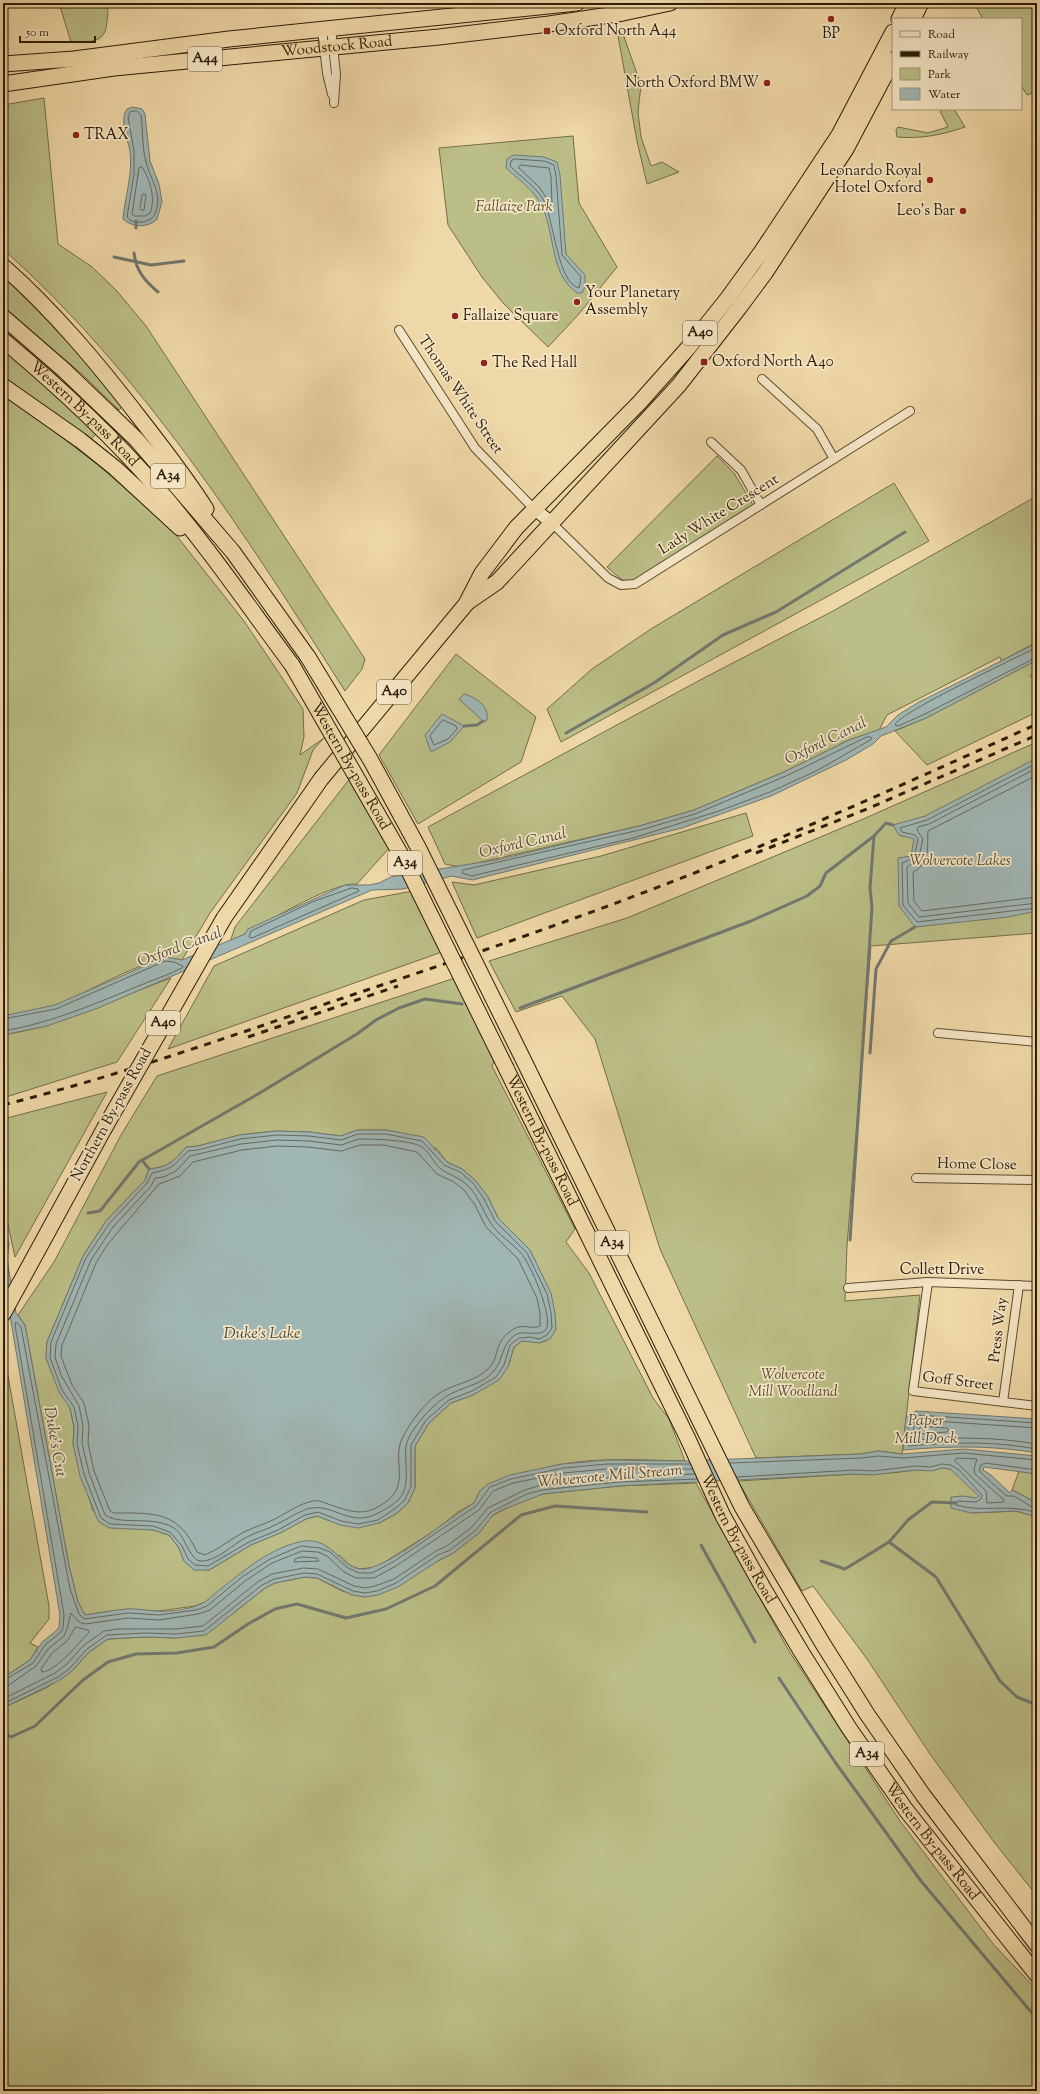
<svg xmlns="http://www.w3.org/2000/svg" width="1040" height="2094" font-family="'Sorts Mill Goudy',serif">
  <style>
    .green { fill: #bbbe86; stroke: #736d47; fill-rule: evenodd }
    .water { fill: #a0b6b4; stroke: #71786f }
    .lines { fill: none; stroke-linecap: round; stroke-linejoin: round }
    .shore { stroke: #66695e; stroke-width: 1 }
    .stream { stroke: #71786f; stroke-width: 3 }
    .street-casing { stroke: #5c4b30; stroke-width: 10 }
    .secondary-casing { stroke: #2b1c08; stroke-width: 14 }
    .highway-casing { stroke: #2b1c08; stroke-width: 17 }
    .street { stroke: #f5e6c6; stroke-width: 8 }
    .secondary { stroke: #f5e6c6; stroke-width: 12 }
    .highway { stroke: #efd8a7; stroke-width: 15 }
    .rail { stroke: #2b1c08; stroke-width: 3; stroke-dasharray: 7 7; stroke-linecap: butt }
    .highway-bridge-casing { stroke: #2b1c08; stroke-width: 17; stroke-linecap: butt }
    .highway-bridge { stroke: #efd8a7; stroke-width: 15 }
    .poi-dot { fill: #8f2418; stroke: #f5e6c6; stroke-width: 1.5 }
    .labels { text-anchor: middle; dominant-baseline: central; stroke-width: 3.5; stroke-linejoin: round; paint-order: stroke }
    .shield { fill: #f5e6c6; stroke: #685941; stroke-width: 1 }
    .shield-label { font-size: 14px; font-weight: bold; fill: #2b1c08 }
    .poi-label { font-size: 15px; fill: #2b1c08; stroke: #f5e6c6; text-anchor: start }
    .street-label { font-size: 15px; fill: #2b1c08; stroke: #f5e6c6 }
    .park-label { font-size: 15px; font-style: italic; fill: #564d2e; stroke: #f5e6c6 }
    .water-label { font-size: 16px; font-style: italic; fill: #4e4a3c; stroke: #f5e6c6 }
  </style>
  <rect width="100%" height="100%" fill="#efd8a7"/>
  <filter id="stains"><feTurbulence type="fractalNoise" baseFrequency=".005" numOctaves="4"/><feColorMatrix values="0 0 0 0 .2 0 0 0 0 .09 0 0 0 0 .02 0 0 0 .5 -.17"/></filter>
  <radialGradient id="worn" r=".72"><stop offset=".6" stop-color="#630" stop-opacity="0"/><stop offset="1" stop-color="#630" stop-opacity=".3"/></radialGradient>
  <g class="green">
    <path d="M59,3H105C109,9 108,14 107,21C106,44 90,42 71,42Z"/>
    <polygon points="974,3 1037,3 1037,101 1032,93 1027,95 1021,85 1021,19 983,19"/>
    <polygon points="623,34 641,85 638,112 641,137 651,166 662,162 679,172 647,184 637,141 618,36"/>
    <path d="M44,98L58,244L92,267L116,290L146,326L365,659L362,669L345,691C245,534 143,374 3,249V105Z"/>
    <path d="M944,109H954L965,127C942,135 921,139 897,137L896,130L898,127L928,133L948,127L940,111Z"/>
    <polygon points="573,136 579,203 617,267 578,315 548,347 503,303 482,277 448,225 439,148"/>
    <path d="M3,275C46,316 85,361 123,406L119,410L83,375L3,306Z"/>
    <polygon points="3,348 33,374 96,434 89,441 3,376"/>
    <path d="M3,393L97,464L172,530L244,621L303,709L304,737L300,755L324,738L313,750L297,793L210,913L182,960C154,950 84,996 54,1006C38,1011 20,1013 3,1016Z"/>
    <polygon points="717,456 734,473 753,505 633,581 622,580 607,567"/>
    <polygon points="894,483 929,541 561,742 547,709 592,669 651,629"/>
    <polygon points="1037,496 1037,642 1001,661 1000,657 887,715 879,730 849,740 784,772 694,810 643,825 460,867 445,864 428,827 702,679 833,611"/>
    <polygon points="456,654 536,717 521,762 418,824 379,755"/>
    <polygon points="1037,660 1037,670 1030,675 1031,677 1035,677 1037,681 1037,712 927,765 895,731 926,718"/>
    <polygon points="1037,742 1037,933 871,946 847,1246 845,1301 920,1295 902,1454 878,1451 861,1454 756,1458 660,1249 595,1039 562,996 516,1012 489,961 627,918 861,820"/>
    <path d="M351,777L391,846L357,884C332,881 255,929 230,942L235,927Z"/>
    <polygon points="746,813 753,836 477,938 452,882 474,885 601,856"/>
    <polygon points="413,891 442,952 168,1049 214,966 364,900"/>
    <path d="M171,978L117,1062L3,1098V1035C65,1025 113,999 171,978Z"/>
    <path d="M455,978L495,1059L492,1066L575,1229L566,1242L589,1273L653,1398L669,1419L685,1461C637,1460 588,1456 541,1469C520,1474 500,1484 480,1491L474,1503L458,1512L437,1529L377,1567L359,1569L349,1565L341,1556L283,1548L255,1564L205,1602L195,1606L159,1611L128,1609L85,1615L78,1602L69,1566L25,1325L18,1315L54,1262L121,1135L157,1076ZM357,1130H386L400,1134L437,1149L447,1162L462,1169L475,1180L488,1197L498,1218L530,1250L539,1270L556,1329C544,1348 541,1341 522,1341L514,1347L508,1367L473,1395L451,1403L429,1423L415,1446V1488L408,1503L396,1514L379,1523L328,1520L317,1516L306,1519L280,1533L251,1545L209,1570L194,1569L184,1561L179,1548L169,1535L153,1530L133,1528L93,1511L73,1444L74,1427L70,1408L46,1358L47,1342L83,1256L106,1221L145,1180L149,1169C169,1167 173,1162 186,1147L198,1146L239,1135L276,1131L309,1132L341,1136Z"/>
    <polygon points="107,1092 15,1257 3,1202 3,1119"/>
    <polygon points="3,1348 49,1606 49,1619 30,1643 38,1647 30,1660 3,1678"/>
    <path d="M941,1468L950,1469L956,1473L979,1496L976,1499L959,1496L971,1513L1016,1511L1037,1517V1896L994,1842L930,1754L867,1659L813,1586L802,1591L738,1481L855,1474C875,1475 894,1473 914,1470C924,1469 932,1471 941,1468Z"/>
    <polygon points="1019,1471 1037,1474 1037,1503 1012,1490"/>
    <polygon points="696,1483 789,1651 900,1821 994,1945 1037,1990 1037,2091 3,2091 3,1708 46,1688 72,1671 89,1652 108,1639 145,1637 176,1638 235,1612 265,1588 275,1583 305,1577 317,1578 342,1591 365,1597 452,1554 479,1533 493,1515 528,1498 543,1494 619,1486"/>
  </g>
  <g class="water">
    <path d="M133,107L142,109L145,114L150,161L159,184L162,202L157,219C148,228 133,228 123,219C125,196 133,175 130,151C128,139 119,120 127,109Z"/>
    <path d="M514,155L544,157L557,162L560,175L566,254L585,275V287L582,293H577C547,271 557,230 539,201C531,188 517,178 506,168L507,159Z"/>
    <polygon points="1037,643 1037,660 926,718 881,736 873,744 846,760 771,796 682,828 480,878 473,880 451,876 403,889 372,890 98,1008 47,1026 3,1035 3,1016 55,1005 165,957 182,960 245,934 248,929 345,885 369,885 379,883 391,877 501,859 643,825 694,810 784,772 849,740 886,727 898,715 919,702"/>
    <path d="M464,694C476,697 489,706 487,720L484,722L459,699Z"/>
    <polygon points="442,714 464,726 450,742 431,752 425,735"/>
    <polygon points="1037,758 1037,911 1008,917 915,927 899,906 898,858 911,856 914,839 899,835 893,825 925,816"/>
    <path d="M357,1130H386L424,1137L447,1162L462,1169L475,1180L488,1197L498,1218L530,1250L551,1293L555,1313L556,1329L550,1339L539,1343L522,1341L514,1347L508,1367L499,1380L473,1395L451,1403L429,1423L415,1446V1488L408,1503L396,1514L379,1523L358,1528L340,1525L317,1516L306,1519L280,1533L251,1545L209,1570H194L184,1561L179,1548L169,1535L153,1530L109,1528L98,1521L80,1476L73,1444L74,1427L70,1408L59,1392L46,1358L47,1342L83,1256L106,1221L145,1180L149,1169C169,1167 173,1162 186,1147L198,1146L239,1135L276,1131L309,1132L341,1136Z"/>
    <path d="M3,1213L9,1244L7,1259L16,1313L25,1325L69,1566L78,1602L85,1615C99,1613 113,1610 127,1609C137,1608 147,1611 157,1611C170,1612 193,1609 205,1602C211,1598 217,1591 223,1587C246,1569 270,1549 299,1542C330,1534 338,1565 360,1569C383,1573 451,1516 474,1503L480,1491L488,1484L510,1475L562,1464L607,1460L685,1461L861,1454L878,1451L902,1454L964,1449L1037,1456V1474L984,1467L983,1470L991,1475L1010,1493L1012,1490L1037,1503V1517L1016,1511L971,1513L951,1508V1497L964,1496L976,1498L979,1496L950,1469L942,1468L932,1471L916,1470L872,1475L855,1474L619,1486L543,1494L502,1510L493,1515L479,1533L452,1554L441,1559L398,1587L378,1595L365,1597L352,1595L317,1578L305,1577L275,1583L265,1588L206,1635L176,1638L145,1637L108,1639L89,1652L72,1671L60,1680L3,1708V1678L30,1660L42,1642L56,1631L59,1627L60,1615L3,1273Z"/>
    <path d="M916,1411L1037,1419V1453C990,1445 950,1446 903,1450L906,1417Z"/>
  </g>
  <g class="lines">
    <g class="shore">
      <path d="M137,111L141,115C143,130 142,148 146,162C151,182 164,194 154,216C148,223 133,225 127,217L134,174V151L128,117L130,112Z"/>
      <path d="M515,159L544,161L554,165L556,176L562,255L581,277L579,288C557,283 554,218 543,199C535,186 521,177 510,166L511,161Z"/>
      <polygon points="521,165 549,168 551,177 552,203 550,203 539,187 519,168"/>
      <path d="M142,167C150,179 156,199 150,213L145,216H134L132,214L139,168Z"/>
      <polygon points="144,194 146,195 144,210 141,210 140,208 142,195"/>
      <path d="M1037,647C1017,658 899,712 895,725L898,726L925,714L1037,657"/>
      <polygon points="443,720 456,726 457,729 448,739 434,745 430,736"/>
      <polygon points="867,737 871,737 872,739 818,770 770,792 719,811 633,838 480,874 472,876 462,873 463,870 644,829 695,814 786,776"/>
      <polyline points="1037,763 927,820 900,828 902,832 915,835 918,839 914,858 902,863 903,905 917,922 1037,908"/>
      <polyline points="1037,768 929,824 918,827 917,830 923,839 918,860 907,867 908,903 919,917 1037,903"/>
      <path d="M1037,775L928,831C927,841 930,857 921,866C919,869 916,870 913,872L914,901L922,911L1037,897"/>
      <polygon points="352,888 358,889 359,891 252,938 249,937 251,931 312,902"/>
      <path d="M3,1019L56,1009L165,961L174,962L183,966L182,968L169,974C113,995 63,1021 3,1031"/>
      <path d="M358,1134H386L422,1141L444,1165L460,1172L473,1183L484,1199L495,1221L527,1253L547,1294L551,1313L552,1328L547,1335L539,1339L530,1337L519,1338L510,1345L504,1365L496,1377L472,1391L449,1400L426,1420L411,1445V1487L404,1501L393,1510L378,1520L358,1524L341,1521L318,1512L305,1515L278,1530L249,1542L208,1566L195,1565L188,1559L182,1546L170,1532L153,1526L110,1524L101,1518L84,1474L77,1444L78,1426L74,1407L62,1390L50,1358L51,1342L86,1258L109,1224L147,1183L152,1173C174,1168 172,1167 188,1151L198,1150L240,1139L277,1135L309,1136L341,1140Z"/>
      <path d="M359,1139C373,1139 409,1140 420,1146C429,1150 433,1163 441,1169C449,1175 459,1177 467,1185C478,1195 482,1209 490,1222C497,1234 512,1243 521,1253C531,1265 551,1312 547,1327C543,1339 524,1329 515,1335C501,1344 504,1360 493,1372C482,1385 461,1387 447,1396C433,1404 409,1430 406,1446C404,1462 411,1484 400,1498C395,1503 388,1508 382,1511C349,1531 335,1501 307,1509C296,1513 286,1520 275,1525C266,1530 256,1532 247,1537C233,1544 216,1562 200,1561C189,1559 185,1535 174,1528C154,1515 122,1526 105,1515L89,1473L82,1443L83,1426L79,1406L61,1375L55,1357L56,1344L91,1260L113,1227L151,1186L155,1178L164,1177L176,1171L190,1156L241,1144L277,1140L309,1141L341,1145Z"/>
      <path d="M360,1145H384L417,1152L437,1174L454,1182L464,1190L475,1205L486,1227L518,1259L537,1298L540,1314V1326C532,1330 522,1323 514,1329C492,1342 501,1355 489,1368C478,1380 459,1383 445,1390C428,1398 410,1422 402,1439C392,1460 410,1483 387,1501C365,1518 352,1512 328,1504C323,1502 319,1500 313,1501C299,1504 288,1512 275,1519C265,1524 254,1527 244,1532C231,1539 219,1549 205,1555L197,1552C178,1511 155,1513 114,1513L110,1511L94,1471L88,1443L89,1425L84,1403L72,1385L61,1356L62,1345L68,1331L96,1263L107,1245L159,1184L180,1176L193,1162L242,1150L277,1146L308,1147L341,1151Z"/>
      <polyline points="3,1235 4,1245 3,1260 6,1280 3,1282"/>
      <path d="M1037,1423L917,1415L909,1420L907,1444L909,1446C954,1442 992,1441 1037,1449"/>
      <polygon points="921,1426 947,1428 949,1430 947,1432 921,1434 919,1432"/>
      <path d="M1037,1428L919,1420L914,1423L913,1438L915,1440C956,1437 996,1437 1037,1444"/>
      <polygon points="957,1458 977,1459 974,1469 975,1474 1004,1500 1004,1502 987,1503 986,1491 955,1461"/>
      <polyline points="730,1463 861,1458 878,1456 903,1458 963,1453 1037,1460"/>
      <path d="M1037,1470L985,1463L981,1465L979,1470C981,1474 1002,1492 1007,1496H1014L1032,1507H1037"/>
      <path d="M737,1477L855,1470L873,1471L916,1466L931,1467L941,1464L951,1465L959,1470L982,1495L981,1499L976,1502L957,1501L956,1505C983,1513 1011,1503 1037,1513"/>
      <polygon points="302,1557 317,1558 319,1561 294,1562 295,1559"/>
      <path d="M76,1627L88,1630L89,1632C79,1643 56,1671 42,1672L41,1669L52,1653L67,1641Z"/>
      <polyline points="3,1681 33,1663 45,1645 60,1633 63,1628 64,1615 15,1325 16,1322 21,1327 70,1589 79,1614 84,1619 128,1613 159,1615 196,1610 207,1606 242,1577 270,1559 301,1546 320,1548 330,1552 348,1568 359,1573 372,1573 393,1562 476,1506 490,1487 511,1479 563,1468 607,1464 690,1464"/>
      <polyline points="3,1686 9,1685 36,1666 48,1649 64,1636 67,1629 71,1613 79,1622 85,1624 128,1618 159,1620 198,1614 210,1610 245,1581 272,1563 302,1551 318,1552 327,1556 344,1572 356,1578 374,1578 396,1566 479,1510 493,1491 513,1483 563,1473 607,1469 692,1469"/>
      <polyline points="3,1699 55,1673 66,1665 83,1646 104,1631 117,1629 176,1629 203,1626 259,1581 272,1574 303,1568 318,1569 354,1586 365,1588 375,1586 394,1579 436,1551 447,1546 472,1527 488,1508 525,1490 541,1485 618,1477 695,1474"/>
      <polyline points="3,1704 58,1677 69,1669 87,1649 107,1635 145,1633 176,1634 204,1631 262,1585 274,1579 304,1573 317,1574 353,1591 365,1593 377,1591 396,1583 438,1555 450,1550 475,1531 491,1512 527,1494 542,1490 618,1482 697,1479"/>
    </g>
    <g class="stream">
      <polyline points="136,228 136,221"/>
      <path d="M134,253C136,271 145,281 158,292"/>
      <polyline points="114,257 151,265 184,261"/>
      <polyline points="464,726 477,725 483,721"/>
      <polyline points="566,733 654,683 723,635 776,612 905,532"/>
      <polyline points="520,1008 751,921 807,896 820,886 826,873 874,836"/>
      <polyline points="870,1053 876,969 891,941 915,927"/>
      <polyline points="142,1160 149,1169"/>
      <polyline points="88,1213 100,1211 139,1162 258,1094 357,1034 376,1020 399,1008 425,999 462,1004"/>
      <polyline points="850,1240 872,907 870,888 874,836 886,823 893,825"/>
      <polyline points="889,1542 936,1577 1000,1681 1017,1697 1037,1705"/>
      <polyline points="701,1545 755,1642"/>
      <polyline points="821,1561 845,1569 889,1542 908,1520 932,1502 955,1503"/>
      <polyline points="779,1678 835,1762 921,1881 1037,2019"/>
      <polyline points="3,1732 11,1737 35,1726 83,1680 108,1662 136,1654 177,1653 214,1647 248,1624 275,1609 297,1604 346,1618 386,1609 435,1586 521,1515 555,1506 647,1512"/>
    </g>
    <defs>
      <g id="street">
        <polyline points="331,28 336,74 334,103"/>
        <polyline points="322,29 327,73 332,94"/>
        <polyline points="399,330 475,448 534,509"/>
        <polyline points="762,379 817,429 834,459"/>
        <polyline points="711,442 741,470 761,505"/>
        <polyline points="551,522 608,578 621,585 635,584 910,411"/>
        <polyline points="938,1033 1037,1042"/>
        <polyline points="916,1178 1037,1180"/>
        <polyline points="928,1282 913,1391 1037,1406"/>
        <polyline points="848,1288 928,1282 1037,1286"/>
        <polyline points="1003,1402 1019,1285"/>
      </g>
      <polyline id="secondary" points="534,509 551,522"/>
      <g id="highway">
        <polyline points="899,19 907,3"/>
        <polyline points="913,19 921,3"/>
        <polyline points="3,64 74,59 229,39 577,3"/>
        <path id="s1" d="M3,84L114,68L439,37L549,24L623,13L670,3"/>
        <path d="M3,266C54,311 98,364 139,417C162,447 186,477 206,509"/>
        <polyline points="3,317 64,370 136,439 233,552 308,657"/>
        <path id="s2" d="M3,340C58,386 111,435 158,489C206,544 248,606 292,665"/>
        <polyline points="3,386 80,440 115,468 180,528"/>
        <polyline points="468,602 497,582 679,385 739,308 765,273 846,149 893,60"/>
        <polyline points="224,918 321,779 466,604 482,573 516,528 640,402 688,348 728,298 762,251 839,135 893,32"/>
        <polyline points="522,1057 742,1507 823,1644 867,1714 923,1795 1037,1945"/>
        <path id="s3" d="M506,1068L688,1439L723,1516L762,1586L802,1653L849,1728L906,1810L1037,1975"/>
        <polyline points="3,1314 104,1129"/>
      </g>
    </defs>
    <use href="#street" class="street-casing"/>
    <use href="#secondary" class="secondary-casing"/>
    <use href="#highway" class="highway-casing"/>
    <use href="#street" class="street"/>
    <use href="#secondary" class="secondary"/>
    <use href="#highway" class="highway"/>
    <g class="rail">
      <polyline points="756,853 867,809 1037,735"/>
      <polyline points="248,1037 398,986"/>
      <path d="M3,1105C114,1077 223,1039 331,1002C460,959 590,915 717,864C825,820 931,772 1037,724"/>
    </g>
    <defs>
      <g id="highway-bridge">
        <polyline points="308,657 370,759 418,847 522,1057"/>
        <path id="s4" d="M292,665L400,853L506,1068"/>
        <polyline points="104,1129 224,918"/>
      </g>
    </defs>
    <use href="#highway-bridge" class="highway-bridge-casing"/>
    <use href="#highway-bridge" class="highway-bridge"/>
  </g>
  <g class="poi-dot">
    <circle cx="831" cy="19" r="4"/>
    <rect x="543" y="27" width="8" height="8" rx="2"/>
    <circle cx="767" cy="83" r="4"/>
    <circle cx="76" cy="135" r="4"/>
    <circle cx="930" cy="180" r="4"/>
    <circle cx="963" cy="211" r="4"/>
    <circle cx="577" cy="302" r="4"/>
    <circle cx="455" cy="316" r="4"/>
    <rect x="700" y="358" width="8" height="8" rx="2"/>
    <circle cx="484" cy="363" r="4"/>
  </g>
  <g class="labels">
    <g class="shield">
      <rect x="188" y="47" width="34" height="24" rx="3"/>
      <rect x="683" y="321" width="34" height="24" rx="3"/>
      <rect x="151" y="464" width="34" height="24" rx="3"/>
      <rect x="377" y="680" width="34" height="24" rx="3"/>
      <rect x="388" y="851" width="34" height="24" rx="3"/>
      <rect x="146" y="1011" width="34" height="24" rx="3"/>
      <rect x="595" y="1231" width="34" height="24" rx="3"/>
      <rect x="850" y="1742" width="34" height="24" rx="3"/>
    </g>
    <g class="shield-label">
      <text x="205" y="59">A44</text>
      <text x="700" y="333">A40</text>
      <text x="168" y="476">A34</text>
      <text x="394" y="692">A40</text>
      <text x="405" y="863">A34</text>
      <text x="163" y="1023">A40</text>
      <text x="612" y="1243">A34</text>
      <text x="867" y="1754">A34</text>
    </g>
    <g class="poi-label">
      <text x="555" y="31">Oxford North A44</text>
      <text x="831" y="34" text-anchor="middle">BP</text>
      <text x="759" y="83" text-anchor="end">North Oxford BMW</text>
      <text x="84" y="135">TRAX</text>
      <text x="922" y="171" text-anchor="end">Leonardo Royal<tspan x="922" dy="17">Hotel Oxford</tspan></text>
      <text x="955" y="211" text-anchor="end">Leo’s Bar</text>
      <text x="585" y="293">Your Planetary<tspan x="585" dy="17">Assembly</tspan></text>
      <text x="463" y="316">Fallaize Square</text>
      <text x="712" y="362">Oxford North A40</text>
      <text x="492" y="363">The Red Hall</text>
    </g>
    <g class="street-label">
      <text stroke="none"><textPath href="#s1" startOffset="336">Woodstock Road</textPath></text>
      <text transform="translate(460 395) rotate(56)">Thomas White Street</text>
      <text stroke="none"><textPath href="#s2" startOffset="110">Western By-pass Road</textPath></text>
      <text transform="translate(719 515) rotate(-32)">Lady White Crescent</text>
      <text stroke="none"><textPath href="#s4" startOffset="117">Western By-pass Road</textPath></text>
      <text transform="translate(112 1115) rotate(-61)">Northern By-pass Road</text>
      <text stroke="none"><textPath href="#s3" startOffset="81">Western By-pass Road</textPath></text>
      <text transform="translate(977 1165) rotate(1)">Home Close</text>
      <text x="942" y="1270">Collett Drive</text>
      <text transform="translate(999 1330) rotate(-83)">Press Way</text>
      <text transform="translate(958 1382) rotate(7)">Goff Street</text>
      <text stroke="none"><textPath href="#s3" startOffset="525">Western By-pass Road</textPath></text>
      <text stroke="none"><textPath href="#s3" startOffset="885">Western By-pass Road</textPath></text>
    </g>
    <g class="park-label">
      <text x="514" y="207">Fallaize Park</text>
      <text x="960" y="861">Wolvercote Lakes</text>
      <text x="793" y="1375">Wolvercote<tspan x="793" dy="17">Mill Woodland</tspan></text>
    </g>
    <g class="water-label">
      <text transform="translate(826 742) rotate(-26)">Oxford Canal</text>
      <text transform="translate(523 844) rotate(-13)">Oxford Canal</text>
      <text transform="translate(180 948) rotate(-20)">Oxford Canal</text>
      <text x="262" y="1334">Duke's Lake</text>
      <text x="926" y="1421">Paper<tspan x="926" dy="18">Mill Dock</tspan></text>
      <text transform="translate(54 1442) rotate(80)">Duke's Cut</text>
      <text transform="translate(610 1477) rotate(-5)">Wolvercote Mill Stream</text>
    </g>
  </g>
  <rect width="1040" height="2094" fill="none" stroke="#efd8a7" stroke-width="16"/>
  <rect x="4" y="4" width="1032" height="2086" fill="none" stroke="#2b1c08" stroke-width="2"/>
  <rect x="8" y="8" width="1024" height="2078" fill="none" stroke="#2b1c08"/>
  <rect x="892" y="18" width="130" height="92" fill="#f5e6c6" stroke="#a4957a"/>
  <rect x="900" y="31" width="20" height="6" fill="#f5e6c6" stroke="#a4957a"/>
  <text x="928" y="38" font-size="12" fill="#2b1c08">Road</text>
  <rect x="900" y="51" width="20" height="6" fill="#2b1c08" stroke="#a4957a"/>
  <text x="928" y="58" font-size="12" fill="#2b1c08">Railway</text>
  <rect x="900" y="68" width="20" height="12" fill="#bbbe86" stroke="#a4957a"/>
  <text x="928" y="78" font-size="12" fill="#2b1c08">Park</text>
  <rect x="900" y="88" width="20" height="12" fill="#a0b6b4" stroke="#a4957a"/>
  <text x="928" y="98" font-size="12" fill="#2b1c08">Water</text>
  <path d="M20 36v6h75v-6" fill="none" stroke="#2b1c08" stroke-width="2"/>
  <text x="26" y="36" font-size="12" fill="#2b1c08" stroke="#f5e6c6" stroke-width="3" paint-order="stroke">50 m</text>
  <rect width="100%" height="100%" filter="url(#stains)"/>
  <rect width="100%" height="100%" fill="url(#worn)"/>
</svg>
